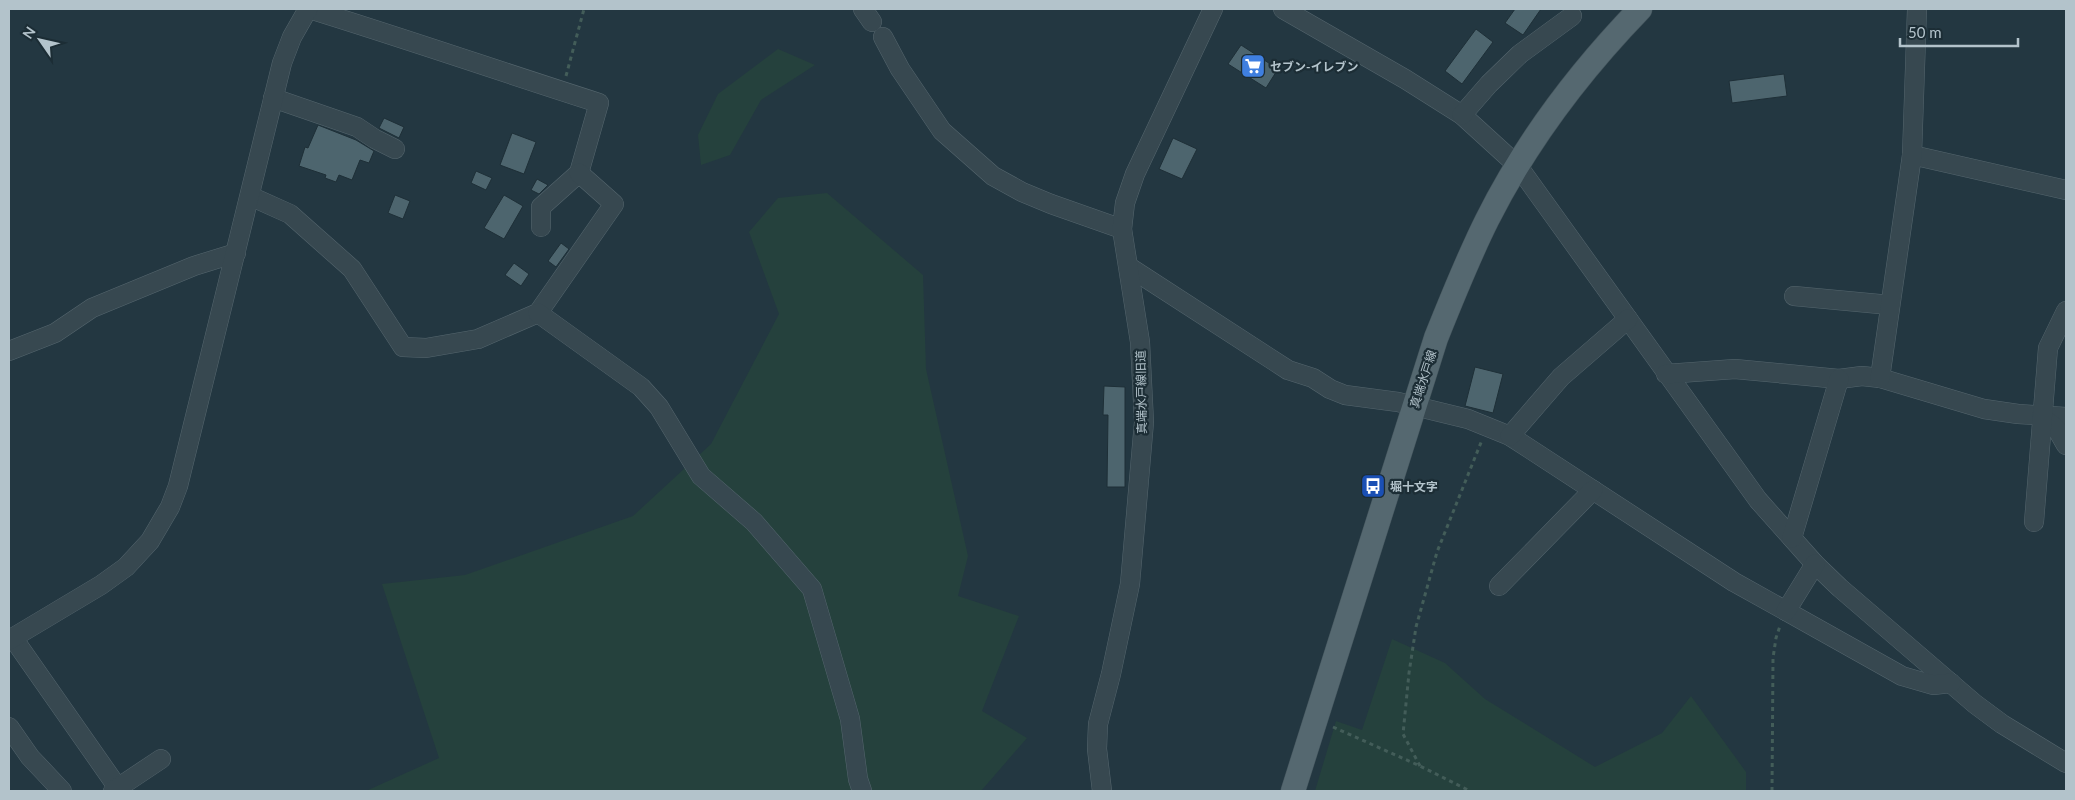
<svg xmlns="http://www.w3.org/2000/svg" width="2075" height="800" font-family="Lato,'Noto Sans JP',sans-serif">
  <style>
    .green { fill: #25413d }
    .building { fill: #4d656e; stroke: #1e2f37 }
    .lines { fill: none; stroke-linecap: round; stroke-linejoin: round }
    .minor-casing { stroke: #55666e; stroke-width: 20 }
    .major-casing { stroke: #43545c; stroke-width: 25 }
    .path { stroke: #435d59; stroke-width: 3; stroke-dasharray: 4 4; stroke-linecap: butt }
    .minor { stroke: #374850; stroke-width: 19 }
    .major { stroke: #556870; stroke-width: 24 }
    .labels { text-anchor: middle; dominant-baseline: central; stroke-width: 4.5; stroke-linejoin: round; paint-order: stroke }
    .poi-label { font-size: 12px; font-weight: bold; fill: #b3c3cb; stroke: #1c2d35; text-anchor: start }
    .street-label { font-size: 12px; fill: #b3c3cb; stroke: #1c2d35 }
  </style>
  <rect width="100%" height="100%" fill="#233741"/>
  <g class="green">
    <polygon points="778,49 815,65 761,100 730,155 701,165 698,135 718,94"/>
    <polygon points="827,193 923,275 926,369 968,556 958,596 1019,616 982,711 1027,738 981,791 366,791 439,758 382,584 465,575 633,516 711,444 779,314 749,232 778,198"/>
    <polygon points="1392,639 1445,663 1485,699 1595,767 1662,733 1691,696 1746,772 1746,791 1315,791 1336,721 1362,730"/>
  </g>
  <g class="building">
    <polygon points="1515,9 1541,9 1523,35 1505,23"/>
    <polygon points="1476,29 1493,42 1462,84 1445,71"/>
    <polygon points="1241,45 1278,69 1266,88 1228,64"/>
    <polygon points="1784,74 1787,96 1732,103 1729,81"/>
    <polygon points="384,118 404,127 399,138 379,128"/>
    <polygon points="318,125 356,140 374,151 369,163 360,160 352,180 339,175 336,182 325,178 326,175 299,166 305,147 308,148"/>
    <polygon points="512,133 536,142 524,174 500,165"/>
    <polygon points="1173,138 1197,149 1182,179 1159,169"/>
    <polygon points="476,171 492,178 486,190 471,183"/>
    <polygon points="537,179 548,185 539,194 531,190"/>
    <polygon points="395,195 410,201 403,219 388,213"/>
    <polygon points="504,195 523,206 504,239 484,228"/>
    <polygon points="561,243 569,249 556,267 548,261"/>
    <polygon points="514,263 529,274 521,286 505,275"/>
    <polygon points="1475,367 1503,374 1493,413 1465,406"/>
    <polygon points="1104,386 1125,387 1125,487 1107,487 1108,415 1103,415"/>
  </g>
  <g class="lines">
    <defs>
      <g id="minor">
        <path d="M309,9C406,39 502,72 599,103L579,173L541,207V227"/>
        <polyline points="863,9 872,22"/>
        <polyline points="1283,9 1405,79 1462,115 1518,166 1758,500 1815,564 1840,588 1975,704 2002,724 2066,763"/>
        <polyline points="883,37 900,69 942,131 993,176 1022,192 1051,204 1122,229"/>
        <polyline points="273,98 357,127 375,139 395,149"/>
        <polyline points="1462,115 1489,84 1520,54 1572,16"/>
        <polyline points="1912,155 2066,190"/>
        <polyline points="250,196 290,214 352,269 403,347 426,348 478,339 538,313 614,204 579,173"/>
        <polyline points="1129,267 1288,370 1313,378 1330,389 1345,395 1398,402 1468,419 1510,436 1734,582 1786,611 1902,676 1933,685 1951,683"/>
        <polyline points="1794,296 1890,305"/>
        <polyline points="538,313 641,387 659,407 701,476 754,522 812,589 850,719 858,779 862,791"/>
        <polyline points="9,351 55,333 92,308 194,266 236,253"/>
        <polyline points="1666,374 1735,369 1839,379 1862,376 1880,378 1984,409 2018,414 2066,417"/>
        <polyline points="1880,378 1912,155 1917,9"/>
        <polyline points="2042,416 2058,431 2066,445"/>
        <polyline points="1510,436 1561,377 1628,319"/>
        <polyline points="2034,522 2048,348 2066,311"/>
        <polyline points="1792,538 1839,379"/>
        <polyline points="1499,586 1593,490"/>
        <polyline points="1786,611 1815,564"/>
        <polyline points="13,638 118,788"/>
        <polyline points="9,640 101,585 126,567 150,541 170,507 178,486 282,63 292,37 308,9"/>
        <polyline points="9,727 30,757 62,791"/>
        <polyline points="113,791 161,759"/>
        <polyline points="1102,791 1097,749 1098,724 1111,674 1130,584 1144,422 1140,342 1122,229 1125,203 1135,174 1213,9"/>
      </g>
      <path id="major" d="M1293,791L1436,338C1452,298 1468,258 1487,220C1526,142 1580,71 1640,9"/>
    </defs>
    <use href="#minor" class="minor-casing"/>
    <use href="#major" class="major-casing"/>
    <g class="path">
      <polyline points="566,76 584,9"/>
      <polyline points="1333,727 1420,766 1470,791"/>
      <polyline points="1420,766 1403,734 1409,673 1416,627 1437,552 1482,440"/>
      <polyline points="1772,791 1773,658 1776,638 1780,626"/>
    </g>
    <use href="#minor" class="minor"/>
    <use href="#major" class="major"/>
  </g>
  <defs>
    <symbol id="supermarket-square" viewBox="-11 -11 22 22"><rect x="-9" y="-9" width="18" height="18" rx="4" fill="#3f7fe0" stroke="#1c2d35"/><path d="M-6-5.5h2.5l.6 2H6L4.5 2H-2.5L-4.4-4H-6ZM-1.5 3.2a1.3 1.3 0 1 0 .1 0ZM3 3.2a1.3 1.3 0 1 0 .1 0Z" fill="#fff"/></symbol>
    <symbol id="bus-square" viewBox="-11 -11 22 22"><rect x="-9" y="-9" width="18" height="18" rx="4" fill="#1a4fb4" stroke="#1c2d35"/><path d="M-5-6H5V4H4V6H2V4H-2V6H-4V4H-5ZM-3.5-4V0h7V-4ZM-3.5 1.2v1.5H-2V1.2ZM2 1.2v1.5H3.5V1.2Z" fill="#fff"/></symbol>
  </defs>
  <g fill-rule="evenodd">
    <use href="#supermarket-square" x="1239" y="52" width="28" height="28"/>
    <use href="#bus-square" x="1359" y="472" width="28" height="28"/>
  </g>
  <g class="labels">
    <g class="poi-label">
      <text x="1270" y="66">セブン-イレブン</text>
      <text x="1390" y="486">堀十文字</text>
    </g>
    <g class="street-label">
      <text transform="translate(1423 379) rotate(-72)">真端水戸線</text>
      <text transform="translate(1141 392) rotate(-91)">真端水戸線旧道</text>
    </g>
  </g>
  <rect width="2075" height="800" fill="none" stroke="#b3c3cb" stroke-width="20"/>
  <g transform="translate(40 40) rotate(304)" stroke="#1c2d35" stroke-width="4" paint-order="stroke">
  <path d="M0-4L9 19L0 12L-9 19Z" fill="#b3c3cb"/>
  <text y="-8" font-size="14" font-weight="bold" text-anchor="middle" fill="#b3c3cb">N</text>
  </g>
  <path d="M1900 38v8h118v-8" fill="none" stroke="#b3c3cb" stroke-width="2.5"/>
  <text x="1908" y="38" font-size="15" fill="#b3c3cb" stroke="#1c2d35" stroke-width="4" paint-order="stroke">50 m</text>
</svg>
